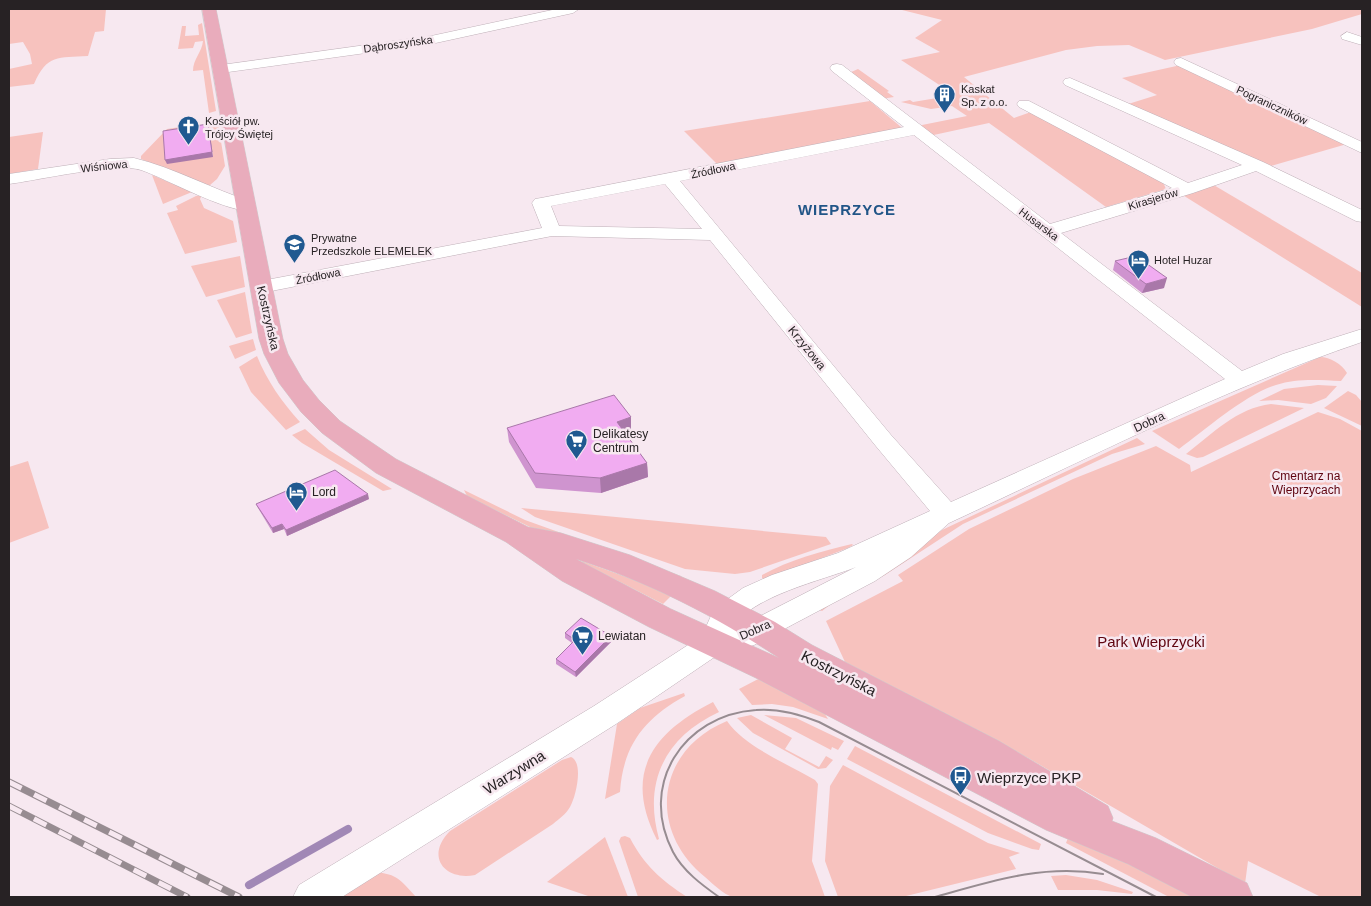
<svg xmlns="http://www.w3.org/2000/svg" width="1371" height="906" font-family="Arial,sans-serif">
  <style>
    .green { fill: #f7c2be }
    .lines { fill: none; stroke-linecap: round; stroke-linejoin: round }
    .stream { stroke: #a188b6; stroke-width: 8 }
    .minor-casing { stroke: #bfb0b8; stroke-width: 1 }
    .major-casing { stroke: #cfcecf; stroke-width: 1 }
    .minor { fill: #fff; fill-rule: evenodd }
    .major { fill: #e9acbc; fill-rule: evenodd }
    .tram { stroke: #978c91; stroke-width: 2 }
    .rail-casing { stroke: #978c91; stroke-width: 7 }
    .rail { stroke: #f7e8f0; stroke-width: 5; stroke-dasharray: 14; stroke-linecap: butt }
    .wall { fill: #cf94cf }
    .shaded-wall { fill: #a978a9 }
    .building { fill: #f1acf1; stroke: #a978a9 }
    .labels { text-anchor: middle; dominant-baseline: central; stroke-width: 5; stroke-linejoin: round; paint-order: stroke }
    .far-street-label { font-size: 11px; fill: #272224; stroke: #f7e8f0 }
    .far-poi-label { font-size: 11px; fill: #272224; stroke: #f7e8f0; text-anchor: start }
    .street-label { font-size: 12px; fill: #272224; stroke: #f7e8f0 }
    .poi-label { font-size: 12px; fill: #272224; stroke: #f7e8f0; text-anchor: start }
    .park-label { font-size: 12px; fill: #5f0410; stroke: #f7e8f0 }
    .far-district-label { font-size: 15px; font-weight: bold; letter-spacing: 1px; fill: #215587; stroke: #f7e8f0 }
    .near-park-label { font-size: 15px; fill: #5f0410; stroke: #f7e8f0 }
    .near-street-label { font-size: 15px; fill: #272224; stroke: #f7e8f0 }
    .near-poi-label { font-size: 15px; fill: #272224; stroke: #f7e8f0; text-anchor: start }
  </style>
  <rect width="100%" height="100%" fill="#f7e8f0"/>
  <g class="green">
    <path d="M9,9H106L104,31L95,32L88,56C58,58 47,54 34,84L9,87V69L32,64L30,54L23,42L9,44Z"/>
    <polygon points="898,9 1362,9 1362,14 1312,29 1165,60 1129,45 1097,46 1066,50 964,77 1014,118 1031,112 1162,180 1166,189 1106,207 989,123 929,136 917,126 967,116 952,106 931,109 901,102 910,100 913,102 949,96 937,87 941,86 901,60 940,52 915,38 942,20"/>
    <path d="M202,23L216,111L209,113L203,70L193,71C193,59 202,52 203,41L195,42L193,48L178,49L182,26H186L185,36L199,35L198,25Z"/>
    <polygon points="1181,65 1285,117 1347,144 1267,167 1125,105 1157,95 1122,78"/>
    <polygon points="858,69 889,91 887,92 894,97 881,99 849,73"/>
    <polygon points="870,101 901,127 899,131 717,164 684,131"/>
    <polygon points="218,123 225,166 217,179 210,185 203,185 141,159 141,156 167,129 180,127 181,133 213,157 209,129 194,127"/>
    <polygon points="43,132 38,169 9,174 9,137"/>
    <polygon points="152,175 192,192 163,204"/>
    <polygon points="1212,184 1362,273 1362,307 1181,194"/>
    <polygon points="202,195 200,199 204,208 233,221 237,242 185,254 167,213 178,210 176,206 196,196"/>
    <polygon points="240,256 245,287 206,297 191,266"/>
    <polygon points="245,292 252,333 236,338 217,300"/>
    <polygon points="253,339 256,350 235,359 229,346"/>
    <path d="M257,356C267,381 282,402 300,422L286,430L251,392L239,367Z"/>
    <path d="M1320,357C1330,357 1342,364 1347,373L1341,381C1319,380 1297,378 1276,385C1246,394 1205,430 1179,449L1152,431Z"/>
    <polygon points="1318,385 1337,386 1326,398 1311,404 1278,400 1259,401 1284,389"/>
    <polygon points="1348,391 1356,395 1362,402 1362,426 1324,408"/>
    <path d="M1271,404L1304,408L1203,457L1197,458L1186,454C1213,433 1237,408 1271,404Z"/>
    <polygon points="1318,412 1340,419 1362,431 1362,897 1321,897 1248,861 1245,884 1028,758 845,662 826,621 903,581 898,575 969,529 1073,479 1156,446 1190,465 1191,472"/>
    <polygon points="305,429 329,450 392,489 383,491 302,443 292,435"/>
    <polygon points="1137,438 1145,444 1112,454 963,524 885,575 831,604 822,611 814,608 895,563 942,530"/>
    <polygon points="28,461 49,528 9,543 9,467"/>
    <polygon points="464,490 525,520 681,576 683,581 530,527 467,496"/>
    <polygon points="521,508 826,537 831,544 750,572 735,574 685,569 535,517"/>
    <path d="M852,544L853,545L848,548L764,580L762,578V575C789,560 822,551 852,544Z"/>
    <polygon points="582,561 643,583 671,596 663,604 581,562"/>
    <polygon points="766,675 823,711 828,719 793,707 772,704 752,705 739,689"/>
    <path d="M684,693L685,696C645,718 623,745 620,792L605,799L617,724L640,708Z"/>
    <path d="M713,702L719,712C665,737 643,782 659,839L657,840C623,773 652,733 713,702Z"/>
    <polygon points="751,715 792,738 785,749 819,767 826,756 833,760 826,768 818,769 753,733 737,718"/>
    <polygon points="764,715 796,718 844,741 838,750 832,747 831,750"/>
    <path d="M727,721C745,747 788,764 815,780L818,784L812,861L825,897C803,897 781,897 760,897C751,897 741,899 733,897C724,895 712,883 705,877C647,830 656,750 727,721Z"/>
    <polygon points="855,746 1041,844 1039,850 1032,849 988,833 847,759"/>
    <path d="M571,757C584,762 576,797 570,807C566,814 559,819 553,824L475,875C444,881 425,856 450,831L562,760Z"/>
    <polygon points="843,765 988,843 1020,853 1009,857 1016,869 902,897 838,897 825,861 830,786"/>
    <polygon points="1070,833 1197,897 1169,897 1066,843"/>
    <path d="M625,836L630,838C644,865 661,880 687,897H638L619,841L621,837Z"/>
    <polygon points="605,837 628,897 591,897 547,882"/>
    <path d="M370,872C396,873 399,878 416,897H324L360,875Z"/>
    <polygon points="1066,875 1097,880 1133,892 1132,894 1097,890 1058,890 1051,876"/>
  </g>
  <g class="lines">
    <polyline class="stream" points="249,885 348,829"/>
    <defs>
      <g id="minor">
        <polygon points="557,9 579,9 573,13 431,44 221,73 214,69 221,65 431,36"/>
        <polygon points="1347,32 1362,37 1362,45 1342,39 1341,36"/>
        <polygon points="1181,58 1362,142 1362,153 1176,65 1174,62 1176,59"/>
        <path d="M837,64L842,65L1050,224L1172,188L1019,107L1017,104L1019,101H1029L1188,183L1242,165L1065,85L1063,82L1065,79L1070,78L1263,162L1362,210V222L1356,221L1256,171L1193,193L1061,233L1242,371L1283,354L1362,329V342C1220,390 1085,460 949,523L911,557L875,581L754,645L722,652L616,724L342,897H293L299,885L594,706L702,636L714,609L743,588L772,575L838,553L930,511L875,445L710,240L552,236L261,293L254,291L251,287L254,283L261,281L542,228L532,203L535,199L541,198L904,127L832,71L830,68L832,65ZM914,135L1225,379L951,502L891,435L680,181ZM665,184L702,229L559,226L551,206ZM856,567L739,627L733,628C750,596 824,580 856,567Z"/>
        <path d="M134,158C175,168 212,189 252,202L255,206L252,210C231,215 165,178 141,170C117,162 39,180 9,184V174L110,159Z"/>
      </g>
      <path id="major" d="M202,9H216L283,339L288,354L303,380L319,400L340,421L396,459L528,527L561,533L630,555L715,591L775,622L812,645L999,741L1108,806L1113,818L1112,821L1156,838L1247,883L1253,897H1192L1128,864L1046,830L756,678L649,627L562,581L506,542L376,473L322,433L301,412L279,383L264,354L259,339ZM576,559C647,581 717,617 779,658L671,609Z"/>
    </defs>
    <use href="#minor" class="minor-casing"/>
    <use href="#major" class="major-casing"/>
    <use href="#minor" class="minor"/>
    <use href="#major" class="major"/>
    <g class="tram">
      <path d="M719,897C702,885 683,871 673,852C638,785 683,715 756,710C778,708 799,714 819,722L1156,897"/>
      <path d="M935,897C992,881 1043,864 1103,874"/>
      <polyline points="1066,897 1108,897"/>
    </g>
    <defs>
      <g id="rail">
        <polyline points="9,782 239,897"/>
        <polyline points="9,806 187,897"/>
      </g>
    </defs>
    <use href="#rail" class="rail-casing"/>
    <use href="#rail" class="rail"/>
  </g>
  <g class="wall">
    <polygon points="1115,261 1164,288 1142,293 1113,270"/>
    <polygon points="631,417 631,432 626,434 647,463 648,477 601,493 536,488 509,442 507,428"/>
    <polygon points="369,499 287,536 284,529 273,533 258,508 256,504"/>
    <polygon points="565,633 611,636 612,641 576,677 556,664 556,659 572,643 565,638"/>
  </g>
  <g class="shaded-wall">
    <polygon points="208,124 209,128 213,157 167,164 165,160"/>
    <polygon points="1167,278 1164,288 1142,293 1146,284"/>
    <polygon points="631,417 631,432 618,436 617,422"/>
    <polygon points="647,463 648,477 601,493 600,478"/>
    <polygon points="368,494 369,499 287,536 286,530"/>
    <polygon points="282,524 284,529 273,533 272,528"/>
    <polygon points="611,636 612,641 576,677 575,672"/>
  </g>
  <g class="building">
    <polygon points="208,124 212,152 165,160 163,131"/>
    <polygon points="1136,256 1167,278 1146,284 1115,261"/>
    <polygon points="614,395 631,417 617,422 647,463 600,478 535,473 507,428"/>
    <polygon points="335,470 368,494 286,530 282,524 272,528 256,504"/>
    <polygon points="581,618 611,636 575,672 556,659 575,640 565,633"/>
  </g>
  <defs>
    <symbol id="building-pin" viewBox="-11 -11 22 30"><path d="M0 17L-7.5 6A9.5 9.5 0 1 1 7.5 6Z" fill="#205990" stroke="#f7e8f0"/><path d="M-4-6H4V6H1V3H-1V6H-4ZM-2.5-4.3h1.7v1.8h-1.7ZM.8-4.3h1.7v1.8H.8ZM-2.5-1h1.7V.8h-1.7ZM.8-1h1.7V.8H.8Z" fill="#fff"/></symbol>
    <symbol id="church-pin" viewBox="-11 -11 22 30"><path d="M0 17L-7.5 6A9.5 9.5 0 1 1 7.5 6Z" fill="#205990" stroke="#f7e8f0"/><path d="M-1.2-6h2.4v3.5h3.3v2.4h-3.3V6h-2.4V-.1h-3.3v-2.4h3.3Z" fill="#fff"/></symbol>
    <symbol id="school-pin" viewBox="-11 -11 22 30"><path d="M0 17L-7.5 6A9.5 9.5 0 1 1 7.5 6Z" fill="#205990" stroke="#f7e8f0"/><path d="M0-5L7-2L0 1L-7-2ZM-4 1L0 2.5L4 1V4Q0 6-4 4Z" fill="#fff"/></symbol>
    <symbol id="hotel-pin" viewBox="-11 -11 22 30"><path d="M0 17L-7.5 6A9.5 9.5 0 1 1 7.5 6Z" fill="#205990" stroke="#f7e8f0"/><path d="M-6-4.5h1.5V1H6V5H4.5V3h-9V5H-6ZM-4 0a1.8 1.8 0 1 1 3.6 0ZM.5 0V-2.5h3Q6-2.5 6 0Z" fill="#fff"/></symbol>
    <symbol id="supermarket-pin" viewBox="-11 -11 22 30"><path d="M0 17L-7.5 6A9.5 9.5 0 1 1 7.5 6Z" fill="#205990" stroke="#f7e8f0"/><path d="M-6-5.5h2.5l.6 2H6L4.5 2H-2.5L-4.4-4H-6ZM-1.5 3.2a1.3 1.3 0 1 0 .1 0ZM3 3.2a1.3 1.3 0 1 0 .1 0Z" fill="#fff"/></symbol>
    <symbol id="bus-pin" viewBox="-11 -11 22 30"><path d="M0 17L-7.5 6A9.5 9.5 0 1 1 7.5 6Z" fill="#205990" stroke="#f7e8f0"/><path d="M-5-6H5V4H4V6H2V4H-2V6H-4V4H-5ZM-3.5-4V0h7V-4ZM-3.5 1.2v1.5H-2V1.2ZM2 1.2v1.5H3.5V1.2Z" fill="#fff"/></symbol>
  </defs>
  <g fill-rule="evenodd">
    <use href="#building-pin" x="932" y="82" width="25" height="34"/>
    <use href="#church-pin" x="176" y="114" width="25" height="34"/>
    <use href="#school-pin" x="282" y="232" width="25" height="34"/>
    <use href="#hotel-pin" x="1126" y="248" width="25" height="34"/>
    <use href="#supermarket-pin" x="564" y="428" width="25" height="34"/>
    <use href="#hotel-pin" x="284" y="480" width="25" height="34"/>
    <use href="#supermarket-pin" x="570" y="624" width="25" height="34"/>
    <use href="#bus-pin" x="948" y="764" width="25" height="34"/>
  </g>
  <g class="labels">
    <g class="far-street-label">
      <text transform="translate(398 44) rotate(-8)">Dąbroszyńska</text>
      <text transform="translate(1272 105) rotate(25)">Pograniczników</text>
      <text transform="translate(104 166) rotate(-6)">Wiśniowa</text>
      <text transform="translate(713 170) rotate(-12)">Źródłowa</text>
      <text transform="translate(1153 199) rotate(-17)">Kirasjerów</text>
      <text transform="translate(1039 224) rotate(37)">Husarska</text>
      <text transform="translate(318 276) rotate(-11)">Źródłowa</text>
    </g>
    <g class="far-poi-label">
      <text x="961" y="89">Kaskat<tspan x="961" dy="13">Sp. z o.o.</tspan></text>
      <text x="205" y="121">Kościół pw.<tspan x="205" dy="13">Trójcy Świętej</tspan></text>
      <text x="311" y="238">Prywatne<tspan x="311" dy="13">Przedszkole ELEMELEK</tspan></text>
      <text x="1154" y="260">Hotel Huzar</text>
    </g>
    <g class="street-label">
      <text transform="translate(268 318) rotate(77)">Kostrzyńska</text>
      <text transform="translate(807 348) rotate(51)">Krzyżowa</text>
      <text transform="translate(1149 422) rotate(-25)">Dobra</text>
      <text transform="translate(755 630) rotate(-24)">Dobra</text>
    </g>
    <g class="poi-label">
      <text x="593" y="434">Delikatesy<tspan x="593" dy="14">Centrum</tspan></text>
      <text x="312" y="492">Lord</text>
      <text x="598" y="636">Lewiatan</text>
    </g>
    <g class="park-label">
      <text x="1306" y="476">Cmentarz na<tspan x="1306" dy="14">Wieprzycach</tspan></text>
    </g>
    <g class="far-district-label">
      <text x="847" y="209">WIEPRZYCE</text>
    </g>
    <g class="near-park-label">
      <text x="1151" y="641">Park Wieprzycki</text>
    </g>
    <g class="near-street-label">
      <text transform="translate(839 673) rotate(27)">Kostrzyńska</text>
      <text transform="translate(514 772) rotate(-32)">Warzywna</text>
    </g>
    <g class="near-poi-label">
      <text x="977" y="777">Wieprzyce PKP</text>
    </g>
  </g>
  <rect width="1371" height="906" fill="none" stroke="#272224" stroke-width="20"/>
</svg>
